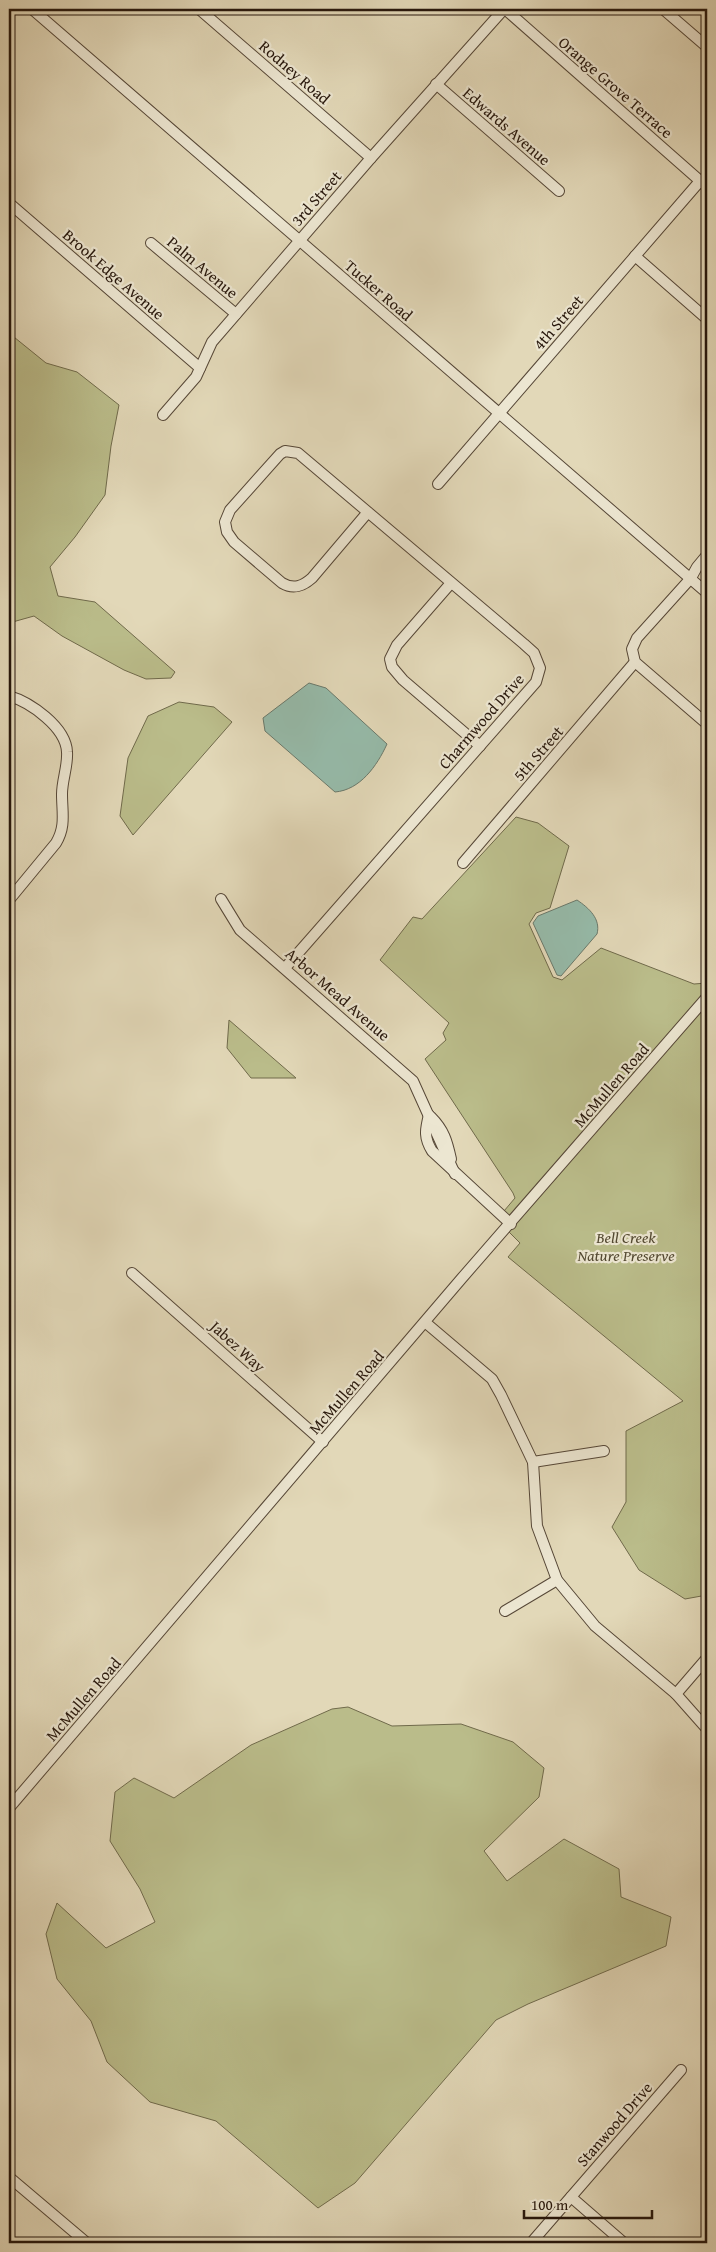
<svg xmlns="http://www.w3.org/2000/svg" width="716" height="2252" font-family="'Gentium Book Plus',serif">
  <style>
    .green { fill: #babc8a; stroke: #706a4b }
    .water { fill: #96bbaa; stroke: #6a796b }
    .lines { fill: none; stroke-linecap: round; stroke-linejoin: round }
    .minor-casing { stroke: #564737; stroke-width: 12 }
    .minor { stroke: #ece6d1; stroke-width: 10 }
    .labels { text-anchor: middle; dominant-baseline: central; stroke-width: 4.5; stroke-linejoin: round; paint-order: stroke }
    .street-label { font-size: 16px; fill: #27170c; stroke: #ece6d1 }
    .park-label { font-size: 16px; font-style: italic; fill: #534932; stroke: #ece6d1 }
  </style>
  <rect width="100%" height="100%" fill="#e2d8b8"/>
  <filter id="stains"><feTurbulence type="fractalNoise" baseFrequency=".004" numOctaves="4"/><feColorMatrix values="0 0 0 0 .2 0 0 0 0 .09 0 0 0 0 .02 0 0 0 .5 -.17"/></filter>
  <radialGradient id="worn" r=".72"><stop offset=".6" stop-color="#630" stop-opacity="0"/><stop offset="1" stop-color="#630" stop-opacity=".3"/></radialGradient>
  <g class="green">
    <polygon points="9,333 46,363 77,372 119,405 111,446 105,495 75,537 50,567 58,596 95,602 175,672 171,678 146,679 124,670 62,636 34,616 9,623"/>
    <polygon points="179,702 214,707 232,722 133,835 120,816 128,758 148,716"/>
    <polygon points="516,817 538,823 569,846 550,908 536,913 529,924 553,977 562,980 601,948 694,984 707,983 707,990 511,1217 504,1211 515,1198 513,1193 425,1059 446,1040 443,1033 449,1023 380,960 413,917 422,919"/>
    <polygon points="707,1003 707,1595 685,1599 639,1570 612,1527 626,1502 626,1431 683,1401 508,1257 520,1243 509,1232"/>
    <polygon points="229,1020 296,1078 251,1078 227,1048"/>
    <polygon points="348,1707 392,1726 461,1724 513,1742 544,1768 539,1797 484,1851 507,1881 564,1839 619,1869 621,1897 671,1917 666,1946 528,2004 496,2020 355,2183 318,2208 216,2121 150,2102 107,2062 91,2021 57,1979 46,1934 57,1903 106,1948 155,1922 140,1889 110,1841 115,1792 134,1778 174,1798 251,1745 332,1709"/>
  </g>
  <g class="water">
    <path d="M309,683L326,688L387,744C377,766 360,790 335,792L265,731L263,718Z"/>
    <path d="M577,900C589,908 601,919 597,934L561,976L557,975L533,923L538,916Z"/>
  </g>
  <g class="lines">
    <defs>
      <g id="minor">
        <polyline points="32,9 707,593"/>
        <polyline points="199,9 371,158"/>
        <polyline points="505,9 707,187"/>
        <polyline points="663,9 707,47"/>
        <polyline points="436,84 559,191"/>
        <polyline points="9,203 200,368"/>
        <polyline points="151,243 236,314"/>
        <polyline points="635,256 707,319"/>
        <polyline points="163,415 196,377 212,342 371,158 504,9"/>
        <polyline points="438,484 700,181"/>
        <polyline points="707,555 697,567 691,578 637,638 632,649 635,662 707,724"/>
        <polyline points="451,583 397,645 390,659 392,667 403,680 480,746"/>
        <path d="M9,696C30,702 66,727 67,752C68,766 62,780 62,794C62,813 66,826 56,843L9,900"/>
        <polyline points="463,863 635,662"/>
        <polyline points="221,899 240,930 413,1081 455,1174"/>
        <path d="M285,968L536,682L540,668L534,653L524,644L298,453L285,451L280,454L230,510L225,522L227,532L234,542L282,583C294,590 303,586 312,578L368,512"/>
        <path d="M429,1115C425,1130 424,1138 432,1151L511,1224"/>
        <path d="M431,1117C444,1130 447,1141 451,1159"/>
        <polyline points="132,1273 323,1442"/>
        <polyline points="426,1323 492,1379 501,1395 533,1462 537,1526 557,1580 595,1626 676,1694 707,1729"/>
        <polyline points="533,1462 604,1451"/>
        <polyline points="505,1611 557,1580"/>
        <polyline points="676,1694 707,1658"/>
        <polyline points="9,1808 462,1278 707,997"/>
        <polyline points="9,2177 87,2243"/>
        <polyline points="571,2197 624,2243"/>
        <polyline points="531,2243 681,2070"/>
      </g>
    </defs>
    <use href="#minor" class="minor-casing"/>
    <use href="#minor" class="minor"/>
  </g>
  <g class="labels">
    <g class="street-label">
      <text transform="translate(295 72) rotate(41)">Rodney Road</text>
      <text transform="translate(616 87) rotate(41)">Orange Grove Terrace</text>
      <text transform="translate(507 126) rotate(41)">Edwards Avenue</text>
      <text transform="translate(316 198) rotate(-49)">3rd Street</text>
      <text transform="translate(203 267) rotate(40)">Palm Avenue</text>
      <text transform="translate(114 274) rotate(41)">Brook Edge Avenue</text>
      <text transform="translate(379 290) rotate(41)">Tucker Road</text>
      <text transform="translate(558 322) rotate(-49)">4th Street</text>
      <text transform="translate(481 721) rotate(-49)">Charmwood Drive</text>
      <text transform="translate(538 753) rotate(-49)">5th Street</text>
      <text transform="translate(338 994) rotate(41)">Arbor Mead Avenue</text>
      <text transform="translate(611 1085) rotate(-49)">McMullen Road</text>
      <text transform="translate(238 1346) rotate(42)">Jabez Way</text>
      <text transform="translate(346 1392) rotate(-49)">McMullen Road</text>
      <text transform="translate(83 1699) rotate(-49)">McMullen Road</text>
      <text transform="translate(614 2124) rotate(-49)">Stanwood Drive</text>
    </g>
    <g class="park-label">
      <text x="626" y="1237">Bell Creek<tspan x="626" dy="18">Nature Preserve</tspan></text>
    </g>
  </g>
  <rect width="716" height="2252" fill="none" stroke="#e2d8b8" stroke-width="30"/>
  <rect x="10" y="10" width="696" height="2232" fill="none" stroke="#27170c" stroke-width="2.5"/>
  <rect x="15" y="15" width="686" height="2222" fill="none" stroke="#27170c"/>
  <path d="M524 2210v8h128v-8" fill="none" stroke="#27170c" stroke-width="2.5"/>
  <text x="531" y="2210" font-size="15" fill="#27170c" stroke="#ece6d1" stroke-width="4" paint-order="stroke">100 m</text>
  <rect width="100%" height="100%" filter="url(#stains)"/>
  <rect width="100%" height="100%" fill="url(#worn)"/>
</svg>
